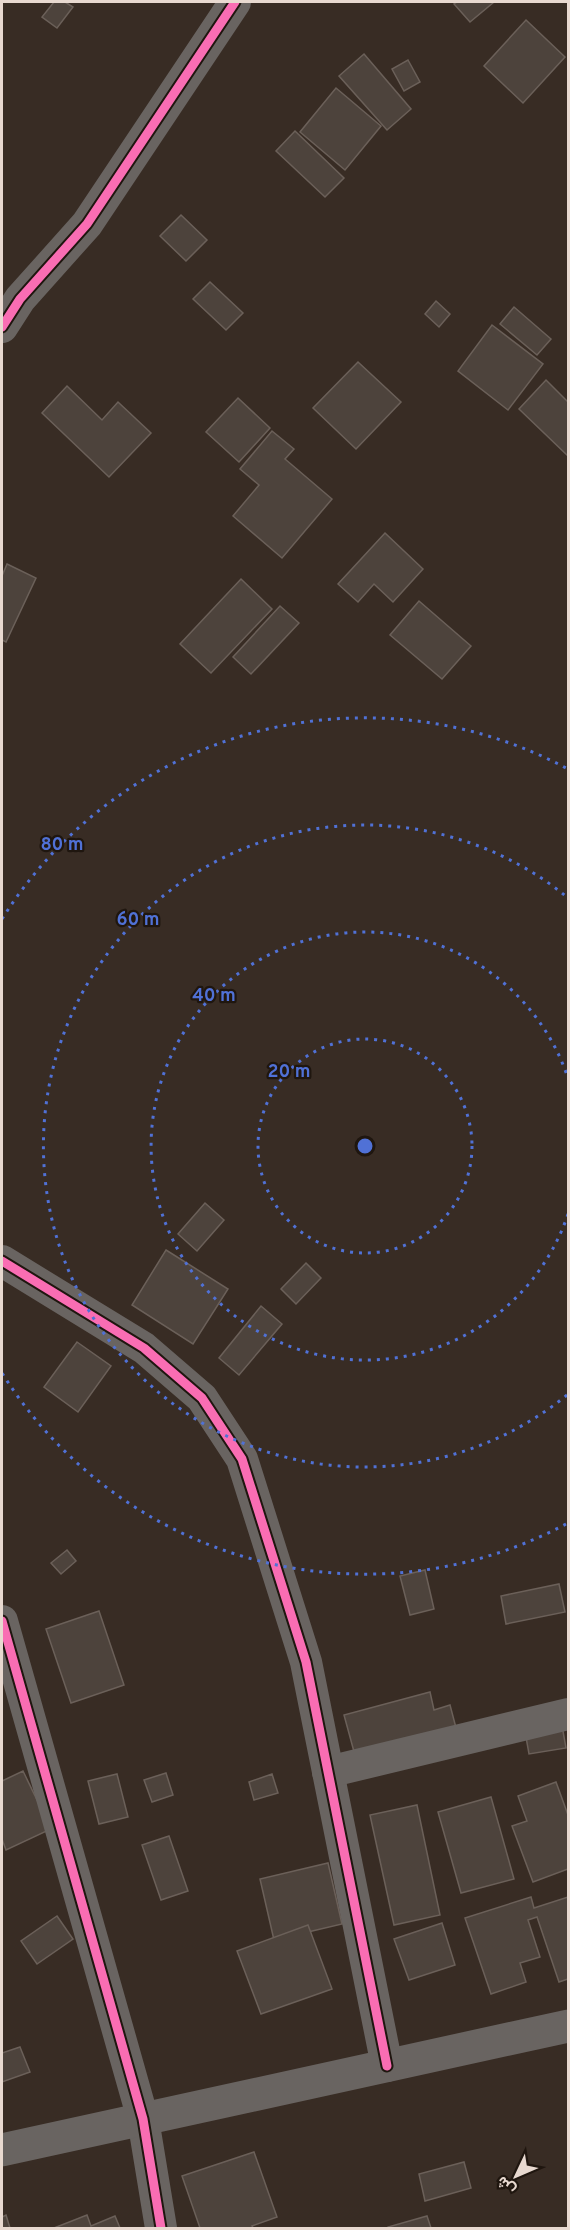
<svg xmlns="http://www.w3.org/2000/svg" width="570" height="2230" font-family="Overpass,Vazirmatn,sans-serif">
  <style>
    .building { fill: #4d433c; stroke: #6b6059; stroke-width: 1.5 }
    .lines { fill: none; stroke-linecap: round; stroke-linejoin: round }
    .minor { stroke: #696461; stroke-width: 32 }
    .tertiary { stroke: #696461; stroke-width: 33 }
    .cycleway-casing { stroke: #1f160f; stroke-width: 13 }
    .cycleway { stroke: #f96db3; stroke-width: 9 }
    .ring { fill: none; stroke: #5071d6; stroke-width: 3; stroke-dasharray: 3 6 }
    .centre { fill: #5071d6; stroke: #1f160f; stroke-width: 3 }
    .ring-label { font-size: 18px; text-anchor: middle; font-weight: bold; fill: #5071d6; stroke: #1f160f; stroke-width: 4.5; stroke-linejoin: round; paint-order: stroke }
  </style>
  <rect width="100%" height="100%" fill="#382c24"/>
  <g class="building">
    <polygon points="54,2 65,2 73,7 57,28 42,17"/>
    <polygon points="457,2 494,2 470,22 454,4"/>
    <polygon points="526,20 565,57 523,103 484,66"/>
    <polygon points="364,54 411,109 387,130 339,76"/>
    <polygon points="408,60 420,82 404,91 392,69"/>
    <polygon points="336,88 381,126 345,170 300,132"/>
    <polygon points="295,131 344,178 325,197 276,151"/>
    <polygon points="181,215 207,240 186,261 160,236"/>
    <polygon points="210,282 243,313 226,330 193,299"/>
    <polygon points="436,301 450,314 439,327 425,314"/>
    <polygon points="514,307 551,339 537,355 500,324"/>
    <polygon points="492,325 543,364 508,410 458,371"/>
    <polygon points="358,362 401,402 356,449 313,408"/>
    <polygon points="546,380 568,402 568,456 519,409"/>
    <polygon points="67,386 102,420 118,402 151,433 109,477 42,413"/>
    <polygon points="238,398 270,428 239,462 206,432"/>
    <polygon points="272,431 294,449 285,459 332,499 282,558 233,516 259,485 240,469"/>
    <polygon points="385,533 423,569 393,602 374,584 358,602 338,584"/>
    <polygon points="7,564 36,578 6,642 2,640 2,576"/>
    <polygon points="241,579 272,609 211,673 180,644"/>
    <polygon points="419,601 471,646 442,679 390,635"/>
    <polygon points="280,606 299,623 251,674 233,657"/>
    <polygon points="205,1203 224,1220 197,1251 178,1234"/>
    <polygon points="166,1250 228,1289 193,1344 132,1305"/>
    <polygon points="306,1263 321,1278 296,1304 281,1289"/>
    <polygon points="261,1306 282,1324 239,1375 219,1358"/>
    <polygon points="77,1342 111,1366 78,1412 44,1387"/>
    <polygon points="67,1550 76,1561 61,1574 51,1563"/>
    <polygon points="425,1570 434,1609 410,1615 400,1576"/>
    <polygon points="559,1584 565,1612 506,1624 501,1596"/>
    <polygon points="99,1611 124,1685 71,1703 46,1629"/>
    <polygon points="430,1692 434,1710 450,1705 460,1743 359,1770 344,1715"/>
    <polygon points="561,1720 566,1748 529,1754 524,1726"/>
    <polygon points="23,1771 51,1829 6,1850 2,1839 2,1781"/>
    <polygon points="166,1773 173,1795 152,1802 144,1780"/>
    <polygon points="117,1774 128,1817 99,1824 88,1781"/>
    <polygon points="272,1774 278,1793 254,1800 249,1782"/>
    <polygon points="556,1782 568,1815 568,1869 533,1882 512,1826 527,1821 518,1796"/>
    <polygon points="491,1797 514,1879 461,1893 438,1812"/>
    <polygon points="417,1805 440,1915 394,1925 370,1815"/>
    <polygon points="169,1836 188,1891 161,1900 142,1845"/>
    <polygon points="328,1863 342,1924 274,1940 260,1879"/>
    <polygon points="531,1897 534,1908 568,1897 568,1979 559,1982 537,1917 528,1920 540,1957 520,1963 526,1982 491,1994 465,1918"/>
    <polygon points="57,1916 73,1939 37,1964 21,1941"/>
    <polygon points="442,1923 455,1965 409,1980 394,1939"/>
    <polygon points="308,1925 332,1989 261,2014 237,1951"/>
    <polygon points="20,2047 30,2072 2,2082 2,2053"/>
    <polygon points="254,2152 277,2217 252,2226 253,2228 200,2228 182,2176"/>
    <polygon points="464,2162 471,2188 425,2201 419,2174"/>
    <polygon points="6,2215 10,2228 2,2228 2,2217"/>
    <polygon points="87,2215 91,2226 115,2216 120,2228 54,2228"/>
    <polygon points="427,2216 431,2228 388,2228 388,2227"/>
  </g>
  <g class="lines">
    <g class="minor">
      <polyline points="2,327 20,299 87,224 235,2"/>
      <polyline points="2,1261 144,1348 202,1398 242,1459 306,1662 387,2066"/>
      <polyline points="2,1621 143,2119 161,2228"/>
      <polyline points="328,1772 568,1714"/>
    </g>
    <polyline class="tertiary" points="2,2150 568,2026"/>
    <defs>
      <g id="cycleway">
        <polyline points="2,327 20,299 87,224 235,2"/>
        <polyline points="2,1261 144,1348 202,1398 242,1459 306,1662 387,2066"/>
        <polyline points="2,1621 143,2119 161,2228"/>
      </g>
    </defs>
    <use href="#cycleway" class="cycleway-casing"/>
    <use href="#cycleway" class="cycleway"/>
  </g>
  <g class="ring">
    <circle cx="365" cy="1146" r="107"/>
    <path d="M568 1214A214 214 0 1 1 568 1078"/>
    <path d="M567 1395A321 321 0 1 1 567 897"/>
    <path d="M566 1524A428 428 0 0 1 2 1373M2 919A428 428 0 0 1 566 768"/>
  </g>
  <circle cx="365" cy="1146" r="9" class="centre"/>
  <g class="ring-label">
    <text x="62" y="850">80 m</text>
    <text x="138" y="925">60 m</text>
    <text x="214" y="1001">40 m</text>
    <text x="289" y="1077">20 m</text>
  </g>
  <rect width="570" height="2230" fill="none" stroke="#e8d9d0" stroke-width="6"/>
  <g transform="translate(516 2176) rotate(226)" stroke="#1f160f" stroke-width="4.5" paint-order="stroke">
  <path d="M0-4.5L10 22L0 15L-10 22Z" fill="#e8d9d0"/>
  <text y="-9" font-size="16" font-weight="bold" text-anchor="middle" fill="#e8d9d0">ش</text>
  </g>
</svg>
